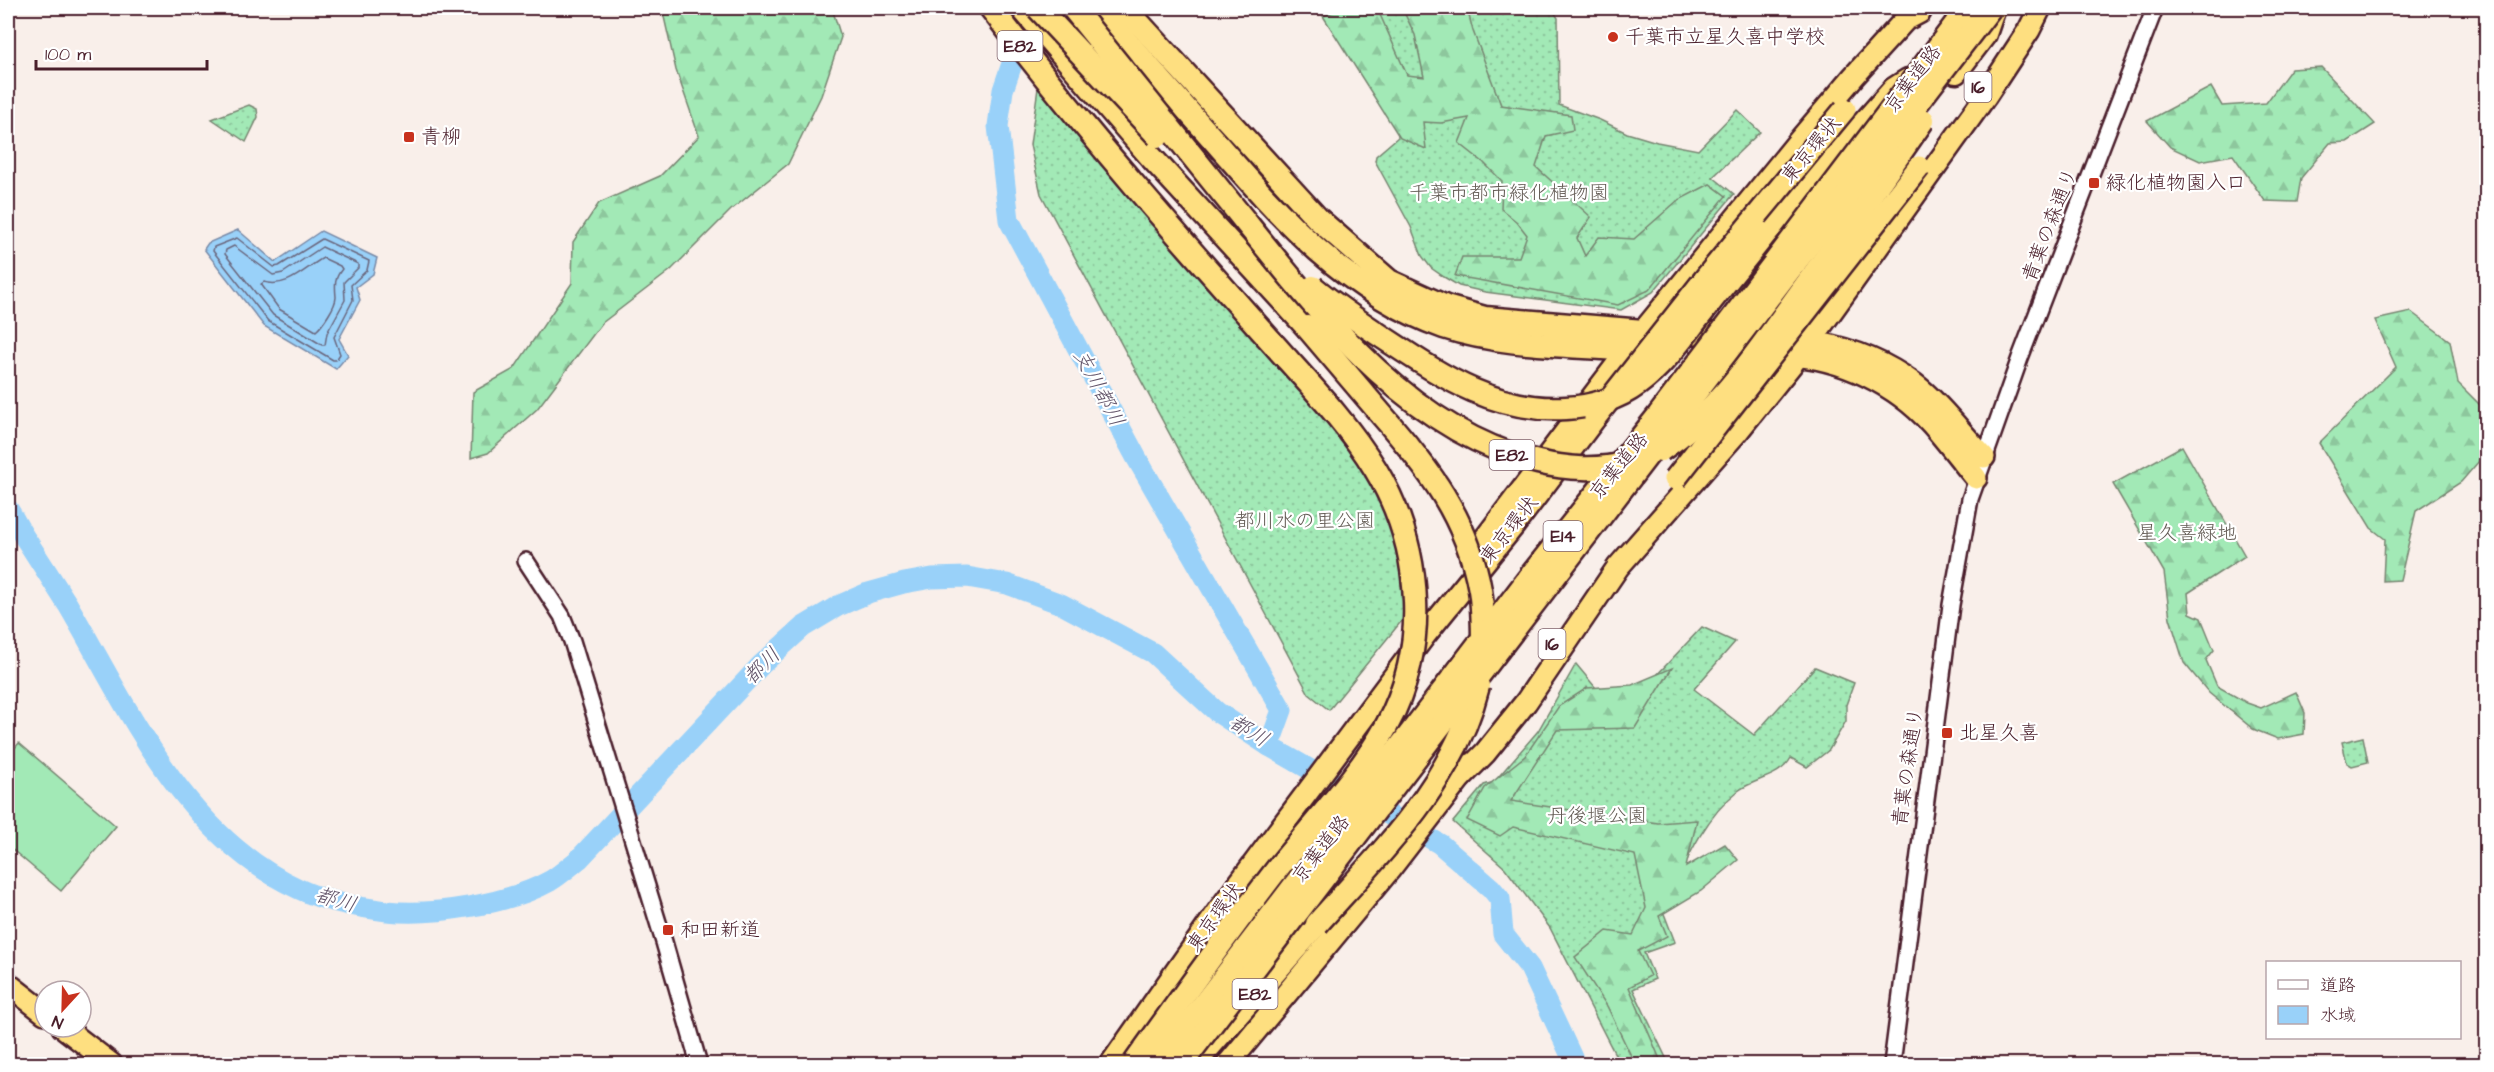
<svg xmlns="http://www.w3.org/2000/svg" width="2494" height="1072" font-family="'Architects Daughter','Klee One',sans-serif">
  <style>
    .grass { fill: url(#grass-dots); stroke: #768470; stroke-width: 1.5 }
    .forest { fill: url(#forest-firs); stroke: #768470; stroke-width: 1.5 }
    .pitch { fill: #a2e9b6; stroke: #768470; stroke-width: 1.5 }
    .water { fill: #99d1f9; stroke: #798aa7; stroke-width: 1.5 }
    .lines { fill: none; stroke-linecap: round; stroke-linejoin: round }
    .shore { stroke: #6a667d; stroke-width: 1.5 }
    .river { stroke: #99d1f9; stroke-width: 21 }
    .tertiary-casing { stroke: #4a1f2b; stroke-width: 20 }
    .trunk-casing { stroke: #4a1f2b; stroke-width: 26 }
    .motorway-casing { stroke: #4a1f2b; stroke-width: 27 }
    .tertiary { stroke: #fff; stroke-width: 15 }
    .trunk { stroke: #fedf80; stroke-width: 21 }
    .motorway { stroke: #fedf80; stroke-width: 22 }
    .trunk-bridge-casing { stroke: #4a1f2b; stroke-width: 26; stroke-linecap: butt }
    .motorway-bridge-casing { stroke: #4a1f2b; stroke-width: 27; stroke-linecap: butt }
    .trunk-bridge { stroke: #fedf80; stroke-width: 21 }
    .motorway-bridge { stroke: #fedf80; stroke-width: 22 }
    .poi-dot { fill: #c8321e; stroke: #fff; stroke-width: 2 }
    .labels { text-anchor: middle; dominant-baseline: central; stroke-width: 4.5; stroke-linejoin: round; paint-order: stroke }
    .shield { fill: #fff; stroke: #80626b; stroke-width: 1.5 }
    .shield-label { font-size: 18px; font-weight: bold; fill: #4a1f2b }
    .poi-label { font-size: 20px; fill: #4a1f2b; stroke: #fff; text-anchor: start }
    .street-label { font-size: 20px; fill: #4a1f2b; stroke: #fff }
    .park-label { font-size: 20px; fill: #645c55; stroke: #fff }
    .water-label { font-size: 21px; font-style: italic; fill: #625469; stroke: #fff }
  </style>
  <defs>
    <pattern id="grass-dots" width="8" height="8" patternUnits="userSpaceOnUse" patternTransform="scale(1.5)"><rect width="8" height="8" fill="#a2e9b6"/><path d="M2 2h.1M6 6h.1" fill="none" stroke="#8dc79d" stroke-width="1.8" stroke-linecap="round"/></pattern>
    <pattern id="forest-firs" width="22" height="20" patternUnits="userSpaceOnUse" patternTransform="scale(1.5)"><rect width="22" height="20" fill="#a2e9b6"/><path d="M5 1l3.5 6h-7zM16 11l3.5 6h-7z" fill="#8dc79d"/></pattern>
  </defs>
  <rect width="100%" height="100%" fill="#f9efea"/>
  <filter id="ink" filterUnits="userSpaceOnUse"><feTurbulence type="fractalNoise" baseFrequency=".0167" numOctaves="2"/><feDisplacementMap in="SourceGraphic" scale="12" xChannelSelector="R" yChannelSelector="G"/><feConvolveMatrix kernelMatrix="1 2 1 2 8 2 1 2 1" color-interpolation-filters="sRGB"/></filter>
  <g filter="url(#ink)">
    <g class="grass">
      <polygon points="1334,8 1552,8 1558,18 1559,105 1600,120 1627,133 1657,142 1698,150 1737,110 1760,132 1713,177 1734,194 1653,292 1621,310 1485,292 1459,286 1444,277 1431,268 1422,256 1411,227 1375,161 1376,156 1398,137 1398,124 1327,12"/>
      <polygon points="1038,88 1344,437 1373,480 1395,528 1404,580 1404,618 1329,710 1309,694 1041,194 1030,145"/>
      <polygon points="249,105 257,109 258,117 246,142 212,119"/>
      <path d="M1702,627L1735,642L1694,689L1754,735L1815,667L1854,683L1846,705V721L1829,750L1807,767L1791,758C1780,778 1755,778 1738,791C1700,821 1683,870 1663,911L1675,942L1644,953L1655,979L1633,989L1669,1064H1620L1550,928L1505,868L1453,822L1484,785L1494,782L1538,731L1576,664L1605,699L1622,712Z"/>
      <polygon points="2363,737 2368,762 2352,766 2347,763 2342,742"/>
    </g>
    <g class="forest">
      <polygon points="662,8 832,8 841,37 821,96 788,164 731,210 671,270 602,323 537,409 488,453 471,458 473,392 514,369 572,283 573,242 599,203 660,176 699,136 676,70"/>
      <polygon points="1342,8 1377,8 1407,75 1424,77 1415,35 1402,8 1467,8 1473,31 1501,105 1571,115 1573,130 1546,136 1536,167 1591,217 1577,238 1585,256 1599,237 1634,239 1677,201 1710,184 1726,196 1649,290 1618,305 1455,276 1462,257 1519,257 1527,235 1517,222 1501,209 1502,181 1483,162 1459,143 1469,118 1441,123 1423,122 1426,149 1400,138 1323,16"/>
      <polygon points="2321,67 2375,124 2347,142 2330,143 2301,178 2297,202 2265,201 2233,155 2200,161 2170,147 2147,121 2211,87 2222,106 2266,103 2291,69"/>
      <polygon points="2411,312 2450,341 2458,383 2481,406 2486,418 2486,453 2461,482 2416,511 2400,580 2383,581 2385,539 2371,528 2319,443 2396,367 2375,320"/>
      <polygon points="2182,446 2245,556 2188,593 2190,613 2201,618 2214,650 2206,660 2217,686 2247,703 2261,708 2296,692 2305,713 2304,734 2278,739 2253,729 2209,693 2184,663 2170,618 2164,572 2113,484"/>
      <polygon points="1672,668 1635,728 1557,730 1511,801 1658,823 1697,820 1686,867 1725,844 1738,860 1701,891 1659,916 1667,936 1638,951 1650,976 1629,987 1662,1064 1635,1064 1607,1006 1575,957 1607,931 1633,935 1646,908 1635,855 1513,827 1500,836 1467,820 1485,788 1525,756 1559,706 1587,688 1632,685"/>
    </g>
    <polygon class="pitch" points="19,743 116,826 61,891 8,846 8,756"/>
    <polygon class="water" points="238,230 275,262 321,231 377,258 373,274 356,287 360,300 339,339 348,355 336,369 264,326 204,249 208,243"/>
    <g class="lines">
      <g class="shore">
        <polygon points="237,238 274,267 279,266 322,239 369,261 367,270 351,285 353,300 334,337 340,354 336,360 333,360 268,321 213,251 214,247"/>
        <polygon points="234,246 273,275 283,273 322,247 358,264 358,268 344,282 345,300 327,333 325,345 322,345 273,315 225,254 226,250"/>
        <path d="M323,258L340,266L342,269C334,279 335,285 336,297C336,306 322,326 316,331L279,309L261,284L264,282C287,289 304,269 323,258Z"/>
      </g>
      <g class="river">
        <polyline points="1031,8 1003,90 998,126 1009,220 1136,457 1282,710 1269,746"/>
        <path d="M8,509C15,520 21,533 29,544C42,564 55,585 68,605C129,709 183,836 299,889C326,902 357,907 387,911C433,916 509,904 550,881C560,875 570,866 579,859L761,665L803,627L838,606L868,593L904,583L932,578L967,577L1007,584L1061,604L1153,653L1217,712L1269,746L1440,844L1491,888L1500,899L1503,934L1530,968L1575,1064"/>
      </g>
      <defs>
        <g id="tertiary">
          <polyline points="526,561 562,616 572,641 664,942 699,1064"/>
          <polyline points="1892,1064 1951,605 1970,499 2020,358 2155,8"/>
        </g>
        <g id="trunk">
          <path d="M1671,332C1756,337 1842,330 1914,384C1940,404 1961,433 1984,457"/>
          <path d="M1788,355C1841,357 1896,384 1932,424C1947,441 1961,460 1976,478"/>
          <polyline points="1471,557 1628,350 1798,142 1854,76 1905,20 1920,12"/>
          <polyline points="1461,777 1485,753 1526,702 1618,567 1737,432 1811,340 1985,97 2029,30 2040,8"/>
          <polyline points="8,984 45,1013"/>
          <polyline points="63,1027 111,1064"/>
          <polyline points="1111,1064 1220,909 1425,635 1515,524 1595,418"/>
          <polyline points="1228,1064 1389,870 1470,765"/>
        </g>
        <g id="motorway">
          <path d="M991,8C1084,130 1185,245 1287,359"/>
          <polyline points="1022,8 1151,157 1307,327"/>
          <path d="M1097,8C1135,51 1173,94 1211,137C1278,214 1344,292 1444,327C1502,346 1568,345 1628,350"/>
          <polyline points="1125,8 1318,219 1389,281 1446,307 1485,318 1643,331"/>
          <polyline points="1956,72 1985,34 1994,8"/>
          <polyline points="1765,234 1894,89 1908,80"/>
          <polyline points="1195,1063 1317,924"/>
        </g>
      </defs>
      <use href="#tertiary" class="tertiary-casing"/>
      <use href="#trunk" class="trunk-casing"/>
      <use href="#motorway" class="motorway-casing"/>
      <use href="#tertiary" class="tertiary"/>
      <use href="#trunk" class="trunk"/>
      <use href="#motorway" class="motorway"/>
      <defs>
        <g id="trunk-bridge">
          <polyline points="1595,418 1707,276 1845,109"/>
          <polyline points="1675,479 1919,167"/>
        </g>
        <g id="motorway-bridge">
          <polyline points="1038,8 1158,136"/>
          <path d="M1073,8C1123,70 1173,132 1223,194C1308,298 1401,430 1538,462C1566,469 1599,471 1627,463"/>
          <path d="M1313,287C1337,307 1364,325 1390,342C1446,379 1497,412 1566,408C1591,407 1618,399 1638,384C1664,365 1682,338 1702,313C1722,286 1744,261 1765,234"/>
          <path d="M1307,327C1332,356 1356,385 1381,414C1428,468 1467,517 1480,590C1483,608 1483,626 1483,644"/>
          <path d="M1661,450C1720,410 1754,356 1795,300C1838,241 1881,181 1923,120"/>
          <path d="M1317,924C1381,852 1454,783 1478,686"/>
          <path d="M1134,1064C1182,997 1230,929 1281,864C1316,821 1360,774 1386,727C1407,689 1417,644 1415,601C1411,495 1355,434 1287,359"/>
          <polyline points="1158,1064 1533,573 1659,415 1968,8"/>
          <polyline points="1181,1064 1990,8"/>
        </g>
      </defs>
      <use href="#trunk-bridge" class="trunk-bridge-casing"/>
      <use href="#motorway-bridge" class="motorway-bridge-casing"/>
      <use href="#trunk-bridge" class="trunk-bridge"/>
      <use href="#motorway-bridge" class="motorway-bridge"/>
    </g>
  </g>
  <g class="poi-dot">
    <circle cx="1613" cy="37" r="6"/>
    <rect x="403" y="131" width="12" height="12" rx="3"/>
    <rect x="2088" y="177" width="12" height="12" rx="3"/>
    <rect x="1941" y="727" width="12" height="12" rx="3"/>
    <rect x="662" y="924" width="12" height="12" rx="3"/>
  </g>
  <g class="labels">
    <g class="shield">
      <rect x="997.5" y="31" width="45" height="30" rx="4.5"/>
      <rect x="1964.5" y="72" width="27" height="30" rx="4.5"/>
      <rect x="1489.5" y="440" width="45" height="30" rx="4.5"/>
      <rect x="1543.5" y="521" width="39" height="30" rx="4.5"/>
      <rect x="1538.5" y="629" width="27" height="30" rx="4.5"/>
      <rect x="1232.5" y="979" width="45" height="30" rx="4.5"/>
    </g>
    <g class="shield-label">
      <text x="1020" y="46">E82</text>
      <text x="1978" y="87">16</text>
      <text x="1512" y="455">E82</text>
      <text x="1563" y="536">E14</text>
      <text x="1552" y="644">16</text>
      <text x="1255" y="994">E82</text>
    </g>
    <g class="poi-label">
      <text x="1625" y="37">千葉市立星久喜中学校</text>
      <text x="421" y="137">青柳</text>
      <text x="2106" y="183">緑化植物園入口</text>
      <text x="1959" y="733">北星久喜</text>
      <text x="680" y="930">和田新道</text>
    </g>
    <g class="street-label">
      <text transform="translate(1913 79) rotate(-53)">京葉道路</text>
      <text transform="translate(1811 150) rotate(-50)">東京環状</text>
      <text transform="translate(2050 225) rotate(-69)">青葉の森通り</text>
      <text transform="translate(1619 466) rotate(-51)">京葉道路</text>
      <text transform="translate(1509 530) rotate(-52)">東京環状</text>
      <text transform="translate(1908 767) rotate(-82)">青葉の森通り</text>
      <text transform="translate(1321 849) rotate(-52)">京葉道路</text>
      <text transform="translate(1215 917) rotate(-54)">東京環状</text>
    </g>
    <g class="park-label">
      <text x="1509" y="193">千葉市都市緑化植物園</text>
      <text x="1305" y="521">都川水の里公園</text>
      <text x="2187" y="533">星久喜緑地</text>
      <text x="1597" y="816">丹後堰公園</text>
    </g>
    <g class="water-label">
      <text transform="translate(1099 388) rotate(62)">支川都川</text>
      <text transform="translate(762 666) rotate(-45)">都川</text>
      <text transform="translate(1249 731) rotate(31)">都川</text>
      <text transform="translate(336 900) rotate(16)">都川</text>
    </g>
  </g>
  <rect width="2494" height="1072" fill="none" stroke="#fff" stroke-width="30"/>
  <rect x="15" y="15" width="2464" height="1042" fill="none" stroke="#4a1f2b" stroke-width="2" filter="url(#ink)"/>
  <rect x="2266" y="961" width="195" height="78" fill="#ffffff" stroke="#b7a5aa" stroke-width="1.5"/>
  <rect x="2278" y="980" width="30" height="9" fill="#ffffff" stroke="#b7a5aa" stroke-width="1.5"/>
  <text x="2320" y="991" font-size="18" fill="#4a1f2b">道路</text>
  <rect x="2278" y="1006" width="30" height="18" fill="#99d1f9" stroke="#b7a5aa" stroke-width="1.5"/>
  <text x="2320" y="1021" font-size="18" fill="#4a1f2b">水域</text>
  <g transform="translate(63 1009) rotate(202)"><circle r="28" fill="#ffffff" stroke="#b7a5aa" stroke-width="1.5"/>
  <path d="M0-4.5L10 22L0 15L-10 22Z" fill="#c8321e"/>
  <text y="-9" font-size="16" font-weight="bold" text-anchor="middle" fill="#4a1f2b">N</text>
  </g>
  <path d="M36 60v9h171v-9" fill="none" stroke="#4a1f2b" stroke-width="3"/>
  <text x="45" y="60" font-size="18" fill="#4a1f2b" stroke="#ffffff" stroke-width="4.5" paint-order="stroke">100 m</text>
</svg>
